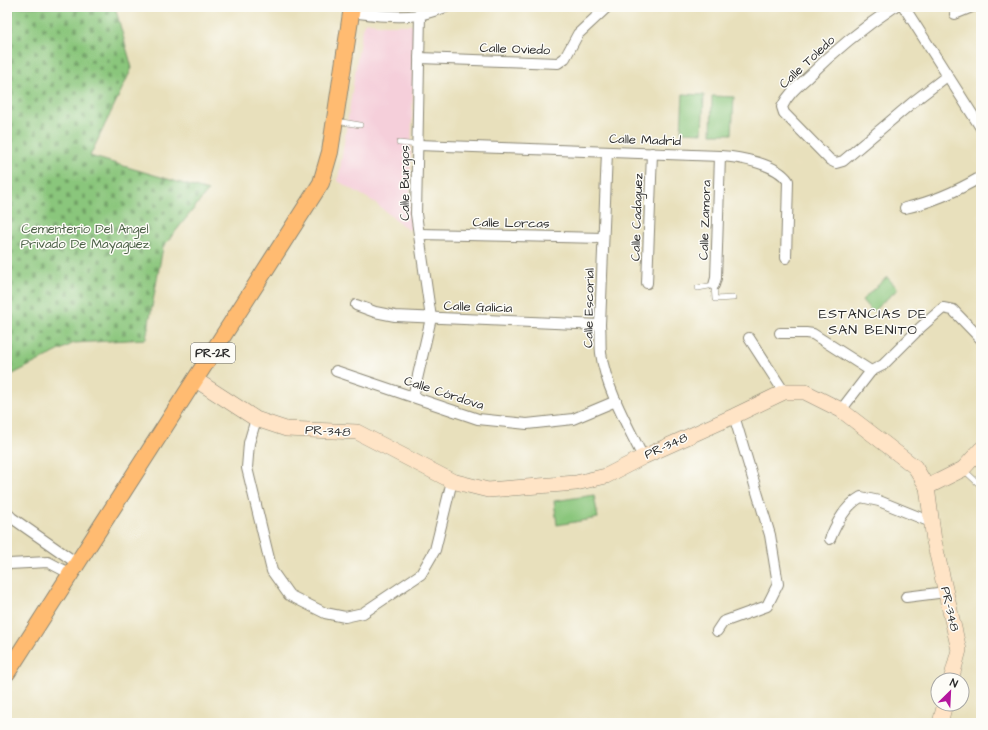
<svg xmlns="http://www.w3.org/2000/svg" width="988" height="730" font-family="'Architects Daughter',sans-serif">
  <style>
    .built { fill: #f5cfda }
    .grass { fill: #8ac67c; stroke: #5a7854 }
    .cemetery { fill: url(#cemetery-stones); stroke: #5a7854 }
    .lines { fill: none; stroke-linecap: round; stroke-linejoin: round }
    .lane-casing { stroke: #8a8674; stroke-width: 6 }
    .street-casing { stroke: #8a8674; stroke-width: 12 }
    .secondary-casing { stroke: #8a8674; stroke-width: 16 }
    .primary-casing { stroke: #8a8674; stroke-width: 18 }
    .lane { stroke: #fff; stroke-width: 5 }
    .street { stroke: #fff; stroke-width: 10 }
    .secondary { stroke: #ffe4c6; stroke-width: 15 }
    .primary { stroke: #ffbb71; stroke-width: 16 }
    .labels { text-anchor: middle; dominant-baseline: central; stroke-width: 3; stroke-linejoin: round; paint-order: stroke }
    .shield { fill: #fdfcf7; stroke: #6a6a68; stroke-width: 1 }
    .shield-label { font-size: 12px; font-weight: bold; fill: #2b2b2b }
    .street-label { font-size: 13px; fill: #2b2b2b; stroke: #fdfcf7 }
    .park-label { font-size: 13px; fill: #4c6147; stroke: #fdfcf7 }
    .neighbourhood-label { font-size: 14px; letter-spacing: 1px; fill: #2b2b2b; stroke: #fdfcf7 }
  </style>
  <defs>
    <pattern id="cemetery-stones" width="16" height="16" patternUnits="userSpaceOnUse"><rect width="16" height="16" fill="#8ac67c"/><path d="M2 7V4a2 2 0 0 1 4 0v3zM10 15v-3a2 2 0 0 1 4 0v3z" fill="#71a166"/></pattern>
  </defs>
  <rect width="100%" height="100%" fill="#fdfcf7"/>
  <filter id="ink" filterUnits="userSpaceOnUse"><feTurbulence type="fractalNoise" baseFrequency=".025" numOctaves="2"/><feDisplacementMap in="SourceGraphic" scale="8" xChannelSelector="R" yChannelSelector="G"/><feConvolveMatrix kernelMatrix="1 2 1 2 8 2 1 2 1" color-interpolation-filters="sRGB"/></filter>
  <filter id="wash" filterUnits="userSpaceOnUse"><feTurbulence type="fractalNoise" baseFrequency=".012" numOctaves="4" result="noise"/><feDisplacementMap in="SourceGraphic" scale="16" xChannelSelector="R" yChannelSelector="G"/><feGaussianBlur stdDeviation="0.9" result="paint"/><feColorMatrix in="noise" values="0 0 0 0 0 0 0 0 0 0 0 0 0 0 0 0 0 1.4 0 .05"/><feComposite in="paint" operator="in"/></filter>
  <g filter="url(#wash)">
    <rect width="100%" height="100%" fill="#e8e0bc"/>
    <polygon class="built" points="366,22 385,25 413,25 415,28 410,188 411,229 408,230 374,202 338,181 362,28 364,24"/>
    <g class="grass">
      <polygon points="683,94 704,95 702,133 681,132"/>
      <polygon points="712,96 734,97 732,134 711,134"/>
      <polygon points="887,277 898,289 872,312 862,300"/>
      <polygon points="594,495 598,518 557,525 554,501"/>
    </g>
    <polygon class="cemetery" points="7,7 115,7 132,68 90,156 208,191 163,247 146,339 74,343 7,377"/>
  </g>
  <g filter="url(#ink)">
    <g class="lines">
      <defs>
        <g id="lane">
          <polyline points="336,121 360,125"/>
          <polyline points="399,143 418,145"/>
          <polyline points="698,288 714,285 715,299 733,298"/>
          <polyline points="964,470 981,486"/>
        </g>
        <g id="street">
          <path d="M894,7C864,27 834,51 808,77C798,86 788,94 782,107L784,113L830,160L836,163L843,161L913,102L947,76"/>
          <polyline points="904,7 981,128"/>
          <path d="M351,12C374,15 396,18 419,15C428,13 437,10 446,7"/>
          <polyline points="955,14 972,7"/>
          <polyline points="419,58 558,63 565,58 578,34 607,7"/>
          <path d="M418,145L720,156C740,157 777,164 788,181L786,258"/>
          <path d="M607,152L600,325C601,334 600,344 601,353C605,386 628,427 643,457"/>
          <path d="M905,208C933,202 957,191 981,177"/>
          <polyline points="419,234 603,238"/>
          <polyline points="647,283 652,153"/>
          <polyline points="714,285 716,278 720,156"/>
          <polyline points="356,305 375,312 395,316 600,325"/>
          <polyline points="780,333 806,333 813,334 871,371 883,365 921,327 943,308 953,310 981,339"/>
          <polyline points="749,338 784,392"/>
          <polyline points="336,371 478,419 527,424 573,419 616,401"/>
          <polyline points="413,397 431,318 416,214 420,14"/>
          <polyline points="841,410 871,371"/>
          <polyline points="256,419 249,443 247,468 272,571 289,595 325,613 345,617 363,613 421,574 435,550 452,481"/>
          <polyline points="7,513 12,518 78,564"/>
          <path d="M830,539C836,524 846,505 861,497L879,501L931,522"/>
          <polyline points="7,563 9,564 48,562 71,574"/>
          <polyline points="906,597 946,592"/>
          <polyline points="717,631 723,622 767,606 778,584 770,535 734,416"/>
        </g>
        <g id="secondary">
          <polyline points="196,380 256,419 286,429 357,432 452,481 488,490 576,483 606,476 643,457 734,416 784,392 805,392 841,410 915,467 927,487 934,541 959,650 951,680"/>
          <polyline points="927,487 963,469 981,449"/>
          <polyline points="940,723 945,704"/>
        </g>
        <polyline id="primary" points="7,673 321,183 330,152 352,7"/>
      </defs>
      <use href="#lane" class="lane-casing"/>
      <use href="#street" class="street-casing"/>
      <use href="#secondary" class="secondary-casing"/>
      <use href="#primary" class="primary-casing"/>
      <use href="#lane" class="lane"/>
      <use href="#street" class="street"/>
      <use href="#secondary" class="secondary"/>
      <use href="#primary" class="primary"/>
    </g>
  </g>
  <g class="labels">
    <rect class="shield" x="191" y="343" width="44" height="20" rx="3"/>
    <g class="shield-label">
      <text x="213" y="353">PR-2R</text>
    </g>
    <g class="street-label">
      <text transform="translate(515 49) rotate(2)">Calle Oviedo</text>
      <text transform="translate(807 62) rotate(-43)">Calle Toledo</text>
      <text transform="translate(645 140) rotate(2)">Calle Madrid</text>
      <text transform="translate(405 183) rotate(-90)">Calle Burgos</text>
      <text transform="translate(637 217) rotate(-88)">Calle Cadaguez</text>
      <text transform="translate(705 220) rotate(-88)">Calle Zamora</text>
      <text transform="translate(511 223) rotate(1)">Calle Lorcas</text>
      <text transform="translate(478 307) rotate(2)">Calle Galicia</text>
      <text transform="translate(589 308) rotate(-89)">Calle Escorial</text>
      <text transform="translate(444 393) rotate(18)">Calle Córdova</text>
      <text transform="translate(328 431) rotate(3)">PR-348</text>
      <text transform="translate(666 446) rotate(-24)">PR-348</text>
      <text transform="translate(950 609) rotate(77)">PR-348</text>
    </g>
    <g class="park-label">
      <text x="85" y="229">Cementerio Del Angel<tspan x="85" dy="15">Privado De Mayaguez</tspan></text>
    </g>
    <g class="neighbourhood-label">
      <text x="873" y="314">ESTANCIAS DE<tspan x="873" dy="16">SAN BENITO</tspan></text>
    </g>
  </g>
  <rect width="988" height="730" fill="none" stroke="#fdfcf7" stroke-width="24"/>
  <g transform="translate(950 692) rotate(24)"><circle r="19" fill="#fdfcf7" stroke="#a9a8a5"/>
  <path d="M0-3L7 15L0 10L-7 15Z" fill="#b5179e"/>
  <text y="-6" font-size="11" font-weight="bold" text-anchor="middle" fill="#2b2b2b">N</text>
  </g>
</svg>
